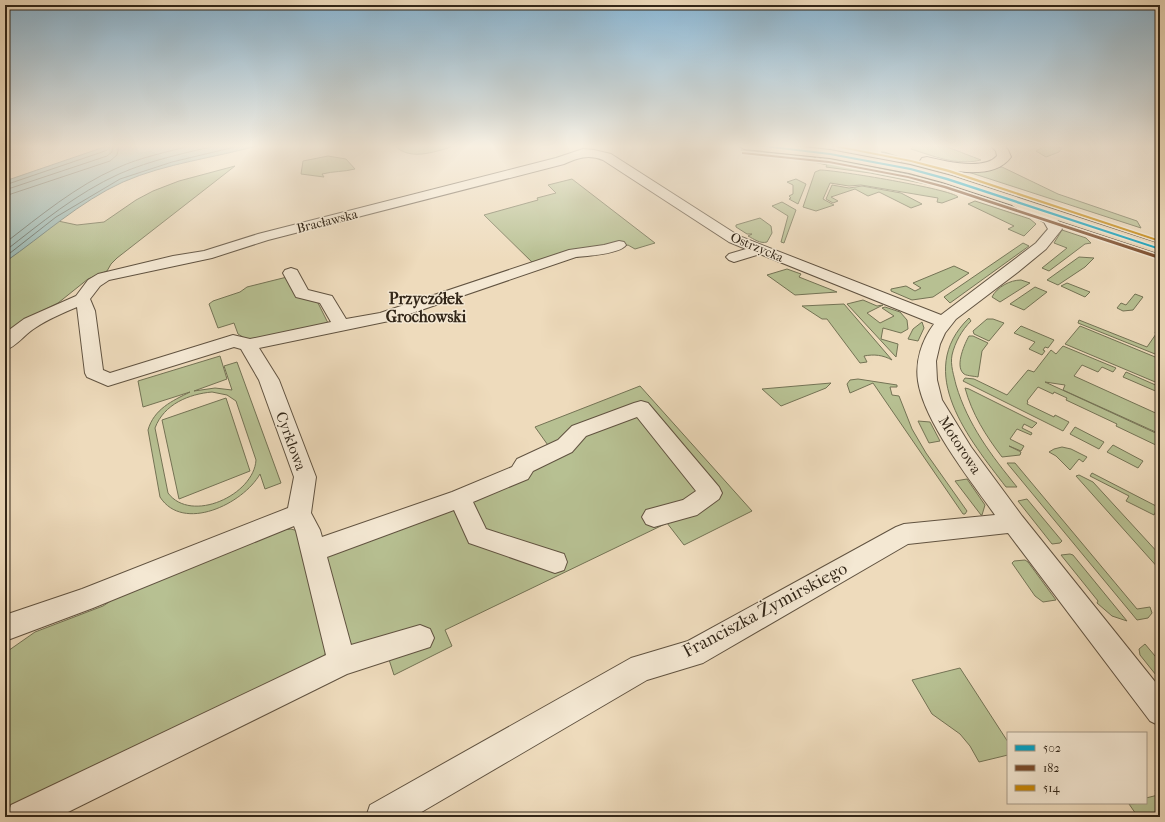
<svg xmlns="http://www.w3.org/2000/svg" width="1165" height="822" font-family="'IM FELL French Canon',serif">
  <style>
    .green { fill: #b7c092; stroke: #747355; fill-rule: evenodd }
    .water { fill: #9abab6; stroke: #707f77 }
    .lines { fill: none; stroke-linecap: round; stroke-linejoin: round }
    .shore { stroke: #667067; stroke-width: 1 }
    .minor-casing { stroke: #615341; stroke-width: 2 }
    .major-casing { stroke: #322618; stroke-width: 2 }
    .minor { fill: #f4e8d3; fill-rule: evenodd }
    .major { fill: #eedbbc; fill-rule: evenodd }
    .bus-1-casing { stroke: #f4e8d3; stroke-width: 3 }
    .bus-2-casing { stroke: #f4e8d3; stroke-width: 3 }
    .bus-3-casing { stroke: #f4e8d3; stroke-width: 3 }
    .bus-1 { fill: #02a2c5; fill-rule: evenodd }
    .bus-2 { fill: #7a4b2a; fill-rule: evenodd }
    .bus-3 { fill: #c68606; fill-rule: evenodd }
    .labels { text-anchor: middle; dominant-baseline: central; stroke-width: 3; stroke-linejoin: round; paint-order: stroke }
    .far-street-label { font-size: 13px; fill: #322618; stroke: #f4e8d3 }
    .street-label { font-size: 15px; fill: #322618; stroke: #f4e8d3 }
    .neighbourhood-label { font-size: 16px; font-weight: bold; fill: #322618; stroke: #f4e8d3 }
    .near-street-label { font-size: 18px; fill: #322618; stroke: #f4e8d3 }
  </style>
  <rect width="100%" height="100%" fill="#eedbbc"/>
  <filter id="stains"><feTurbulence type="fractalNoise" baseFrequency=".005" numOctaves="4"/><feColorMatrix values="0 0 0 0 .2 0 0 0 0 .09 0 0 0 0 .02 0 0 0 .5 -.17"/></filter>
  <radialGradient id="worn" r=".72"><stop offset=".6" stop-color="#630" stop-opacity="0"/><stop offset="1" stop-color="#630" stop-opacity=".3"/></radialGradient>
  <g class="green">
    <path d="M394,145H459C438,150 411,163 394,145Z"/>
    <path d="M907,145H942L981,160C957,166 933,156 911,149L913,147Z"/>
    <polygon points="1046,145 1062,148 1059,152 1046,157 1036,151"/>
    <polygon points="741,150 816,157 809,161"/>
    <polygon points="881,152 884,152 1160,241 1160,245 900,164 903,159"/>
    <path d="M328,156L346,159L355,169C343,172 334,171 322,174L324,177L301,174L303,161Z"/>
    <polygon points="823,157 857,163 921,177 1026,211 1033,216 951,189 870,173 826,167 827,165 814,162"/>
    <polygon points="235,166 117,258 111,264 107,271 88,279 58,303 28,318 5,334 5,262 58,221 77,225 104,222 136,200 153,191 179,181"/>
    <polygon points="1002,167 1058,194 1137,221 1141,228 959,169 991,169"/>
    <path d="M820,170C836,170 951,189 958,197L942,203L937,202L938,198L861,185L849,186L830,183L823,199L834,205L816,211L803,207L815,172Z"/>
    <polygon points="572,179 655,243 635,249 628,245 604,253 597,247 537,267 484,215 538,200 537,198 556,193 548,185"/>
    <polygon points="796,179 806,184 798,204 789,199 791,198 789,196 793,194 793,185 787,182"/>
    <polygon points="832,185 849,188 862,186 901,193 922,204 911,208 879,192 868,196 855,189 831,197 838,201 833,203 826,199"/>
    <polygon points="975,201 1030,219 1036,224 1024,236 1008,229 1014,226 968,204"/>
    <polygon points="782,202 796,210 784,243 781,242 788,216 772,206"/>
    <path d="M760,218L771,226L772,233L767,242C760,244 754,239 748,236L752,234H747L736,227V225Z"/>
    <polygon points="1062,226 1066,227 1141,250 1124,248"/>
    <polygon points="1062,230 1086,238 1091,243 1085,244 1049,271 1042,268 1067,248 1054,243"/>
    <polygon points="1023,243 1029,246 950,303 944,297"/>
    <polygon points="1079,257 1094,258 1085,267 1058,285 1047,280"/>
    <polygon points="954,266 969,273 933,297 912,300 891,291 891,289 906,286 915,291 921,288 913,283"/>
    <polygon points="787,269 801,274 799,277 837,292 795,295 767,275"/>
    <polygon points="287,277 299,298 317,301 329,325 261,338 246,339 238,334 234,323 218,328 209,304 213,301 240,292 247,287"/>
    <path d="M1021,280L1030,283L1000,302L992,297C997,287 1010,280 1021,280Z"/>
    <polygon points="1067,283 1090,292 1085,297 1061,286"/>
    <polygon points="1035,287 1047,292 1024,310 1010,304"/>
    <polygon points="1135,294 1143,297 1133,310 1123,311 1117,308 1121,303 1126,305"/>
    <polygon points="863,300 877,306 883,305 867,313 880,323 894,316 882,308 885,307 900,312 907,320 908,329 901,333 883,328 881,339 898,344 896,357 847,304"/>
    <path d="M844,304L892,360C883,355 874,354 864,356L867,362L860,363L827,319H822L802,306Z"/>
    <path d="M969,318L971,321C962,330 955,342 952,355C950,365 954,376 956,385C968,425 991,455 1017,487H1006C970,440 913,372 969,318Z"/>
    <polygon points="987,319 993,319 1004,323 989,341 974,334 973,331"/>
    <polygon points="1079,320 1147,347 1156,334 1155,333 1157,329 1160,330 1160,356 1078,323"/>
    <polygon points="922,322 924,328 918,341 908,339 913,329"/>
    <polygon points="1021,326 1054,340 1048,348 1045,347 1043,350 1045,351 1042,355 1029,349 1035,342 1014,333"/>
    <polygon points="1080,326 1160,359 1160,384 1065,344"/>
    <path d="M969,336H973L988,343L982,351L978,377C974,376 965,376 963,373C955,365 965,343 969,336Z"/>
    <polygon points="1063,346 1116,368 1113,372 1102,367 1098,372 1082,365 1074,376 1160,415 1160,434 1063,390 1065,385 1045,382 1160,435 1160,447 1116,426 1117,424 1066,400 1067,398 1054,392 1053,394 1038,387 1027,401 1028,402 1027,404 1054,417 1055,415 1069,422 1063,431 963,381 965,378 974,379 1007,395 1028,370 1034,372 1051,350 1056,354"/>
    <path d="M220,356L227,379L194,391L215,388L232,390L224,366L237,362L281,483L265,489L260,474C243,504 183,533 160,497L148,430C154,409 172,401 190,392L143,407L138,381ZM212,392L227,395L236,401L256,460C254,495 191,524 168,493L155,428C164,404 189,394 212,392Z"/>
    <polygon points="1126,372 1160,387 1160,393 1123,377"/>
    <polygon points="858,379 897,385 897,387 890,387 892,395 899,396 912,429 926,453 967,511 965,514 963,514 873,383 850,393 847,384 850,380"/>
    <polygon points="831,383 826,388 781,406 762,389"/>
    <polygon points="640,386 752,511 684,545 667,523 445,630 452,646 394,675 383,641 345,659 315,553 555,455 535,427"/>
    <path d="M965,388L969,389L1037,423L1032,428L1024,424L1022,428L1032,433L1031,435L1017,429L1010,439L1024,446L1021,451L1009,446L1021,452L1020,455L1002,457C986,436 972,414 965,388Z"/>
    <polygon points="226,398 250,471 179,499 162,420"/>
    <polygon points="918,421 930,422 940,441 929,443"/>
    <polygon points="1075,427 1104,442 1099,449 1070,434"/>
    <polygon points="1113,445 1143,461 1138,468 1107,452"/>
    <polygon points="1062,447 1071,449 1087,457 1083,462 1079,459 1070,470 1056,456 1049,452 1054,449"/>
    <polygon points="1007,463 1015,463 1137,609 1150,607 1152,613 1148,618 1137,620"/>
    <polygon points="1092,473 1158,507 1154,515 1126,501 1129,496 1090,476"/>
    <polygon points="1079,475 1093,482 1160,555 1160,570 1076,476"/>
    <polygon points="967,479 985,505 982,515 981,515 955,481"/>
    <polygon points="1027,499 1062,541 1060,543 1052,544 1018,501"/>
    <polygon points="291,529 298,531 327,649 322,661 5,812 5,653 35,632 103,606 121,594 281,530"/>
    <polygon points="1070,554 1073,555 1127,621 1112,616 1097,603 1098,601 1061,555"/>
    <polygon points="1025,560 1028,562 1056,600 1043,602 1035,596 1012,563 1014,561"/>
    <polygon points="1145,644 1160,662 1160,680 1140,655 1139,649"/>
    <polygon points="960,668 1008,742 1008,755 979,762 970,746 960,734 932,714 912,680"/>
    <polygon points="1160,789 1160,817 1138,817 1129,804 1146,803 1146,798 1158,795 1155,790"/>
  </g>
  <path class="water" d="M110,145H260C215,158 166,163 123,182C79,202 44,235 5,262V181Z"/>
  <g class="lines">
    <g class="shore">
      <polyline points="5,185 105,151 108,149 108,145"/>
      <polyline points="5,190 107,156 112,152 113,145"/>
      <polyline points="5,196 110,161 117,155 119,145"/>
      <path d="M5,243C40,216 76,186 117,168C141,157 168,152 193,145"/>
      <path d="M5,251C41,223 77,193 119,174C151,160 185,153 219,145"/>
      <polyline points="5,257 56,217 120,179 172,162 243,145"/>
    </g>
    <defs>
      <path id="minor" d="M583,149L594,150L611,154L739,236L941,315L1036,243L1048,229L1044,222L1013,206L1011,203L1013,200H1023L1054,216L1060,223L1062,229L1046,249L1018,272L956,319L945,333L940,344L936,361L937,380L942,400L971,447L1022,516L1160,688V726L1150,721L1008,533L908,544L703,663L647,680L413,817H366L370,805L631,658L688,641L896,527L904,524L995,515C971,481 924,422 918,381C915,361 922,340 934,324L760,254L734,262L729,260L726,257L729,254L746,249L729,242L603,160C588,154 578,158 564,164L268,240L212,258L109,280L100,286L90,299L95,311L103,370L110,373L233,335L250,339L331,322L320,303L296,297L283,273L285,270L291,268L297,270L308,290L332,296L346,319L380,313L569,250L604,245L619,241L624,242L626,245C620,254 587,256 576,257L389,321L259,348L279,380L316,477L311,513L320,530L322,537L452,492L512,467L517,459L558,440L572,426L634,403L641,401L648,403L719,487L722,493L719,499L697,515L654,527L646,524L642,517L646,510L683,500L696,491L637,417L586,436L572,452L533,471L528,479L473,502L486,529L564,554L567,562L564,570L555,573L469,543L454,510L327,557L351,645L420,625L430,629L434,638L430,647L347,674L58,817H7L11,805L326,655L296,531L294,526L93,608L5,641V615L82,589L288,508L294,477L259,380L241,349L234,347L108,386L87,377L85,373L77,307C63,313 48,319 35,328C25,334 16,347 5,350V333L24,319L76,296L88,280L98,274L173,256L204,251L258,234L556,158Z"/>
      <g id="major">
        <polygon points="738,145 786,145 830,150 910,165 952,176 1160,244 1160,254 942,182 909,173 830,158 744,149"/>
        <path d="M990,145H1004L1008,150L1011,157C993,182 947,170 922,164L920,161L922,158L927,157C944,161 984,171 997,156L996,151Z"/>
      </g>
    </defs>
    <use href="#minor" class="minor-casing"/>
    <use href="#major" class="major-casing"/>
    <use href="#minor" class="minor"/>
    <use href="#major" class="major"/>
    <defs>
      <polygon id="bus-1" points="763,145 830,153 911,168 948,178 1160,248 1160,250 946,180 910,170 830,155 748,145"/>
      <polygon id="bus-2" points="742,152 829,161 908,176 946,186 1160,256 1160,257 1156,258 944,188 908,178 829,163 743,154 742,154"/>
      <polygon id="bus-3" points="834,145 911,160 950,170 1160,240 1160,242 948,172 911,162 825,145"/>
    </defs>
    <use href="#bus-1" class="bus-1-casing"/>
    <use href="#bus-2" class="bus-2-casing"/>
    <use href="#bus-3" class="bus-3-casing"/>
    <use href="#bus-1" class="bus-1"/>
    <use href="#bus-2" class="bus-2"/>
    <use href="#bus-3" class="bus-3"/>
  </g>
  <linearGradient id="sky" x2="0" y2="1"><stop stop-color="#89b6d4"/><stop offset="0.56" stop-color="#f7efe1"/><stop offset="1" stop-color="#f7efe1" stop-opacity="0"/></linearGradient>
  <rect width="1165" height="261" fill="url(#sky)"/>
  <g class="labels">
    <g class="far-street-label">
      <text transform="translate(327 221) rotate(-14)">Bracławska</text>
      <text transform="translate(757 247) rotate(23)">Ostrzycka</text>
    </g>
    <g class="street-label">
      <text transform="translate(291 441) rotate(70)">Cyrklowa</text>
      <text transform="translate(960 445) rotate(57)">Motorowa</text>
    </g>
    <g class="neighbourhood-label">
      <text x="426" y="298">Przyczółek<tspan x="426" dy="18">Grochowski</tspan></text>
    </g>
    <g class="near-street-label">
      <text transform="translate(765 610) rotate(-28)">Franciszka Żymirskiego</text>
    </g>
  </g>
  <rect width="1165" height="822" fill="none" stroke="#eedbbc" stroke-width="20"/>
  <rect x="6" y="6" width="1153" height="810" fill="none" stroke="#322618" stroke-width="2"/>
  <rect x="10" y="10" width="1145" height="802" fill="none" stroke="#322618"/>
  <rect x="1007" y="732" width="140" height="72" fill="#f4e8d3" stroke="#a69a88"/>
  <rect x="1015" y="745" width="20" height="6" fill="#02a2c5" stroke="#a69a88"/>
  <text x="1043" y="752" font-size="12" fill="#322618">502</text>
  <rect x="1015" y="765" width="20" height="6" fill="#7a4b2a" stroke="#a69a88"/>
  <text x="1043" y="772" font-size="12" fill="#322618">182</text>
  <rect x="1015" y="785" width="20" height="6" fill="#c68606" stroke="#a69a88"/>
  <text x="1043" y="792" font-size="12" fill="#322618">514</text>
  <rect width="100%" height="100%" filter="url(#stains)"/>
  <rect width="100%" height="100%" fill="url(#worn)"/>
</svg>
